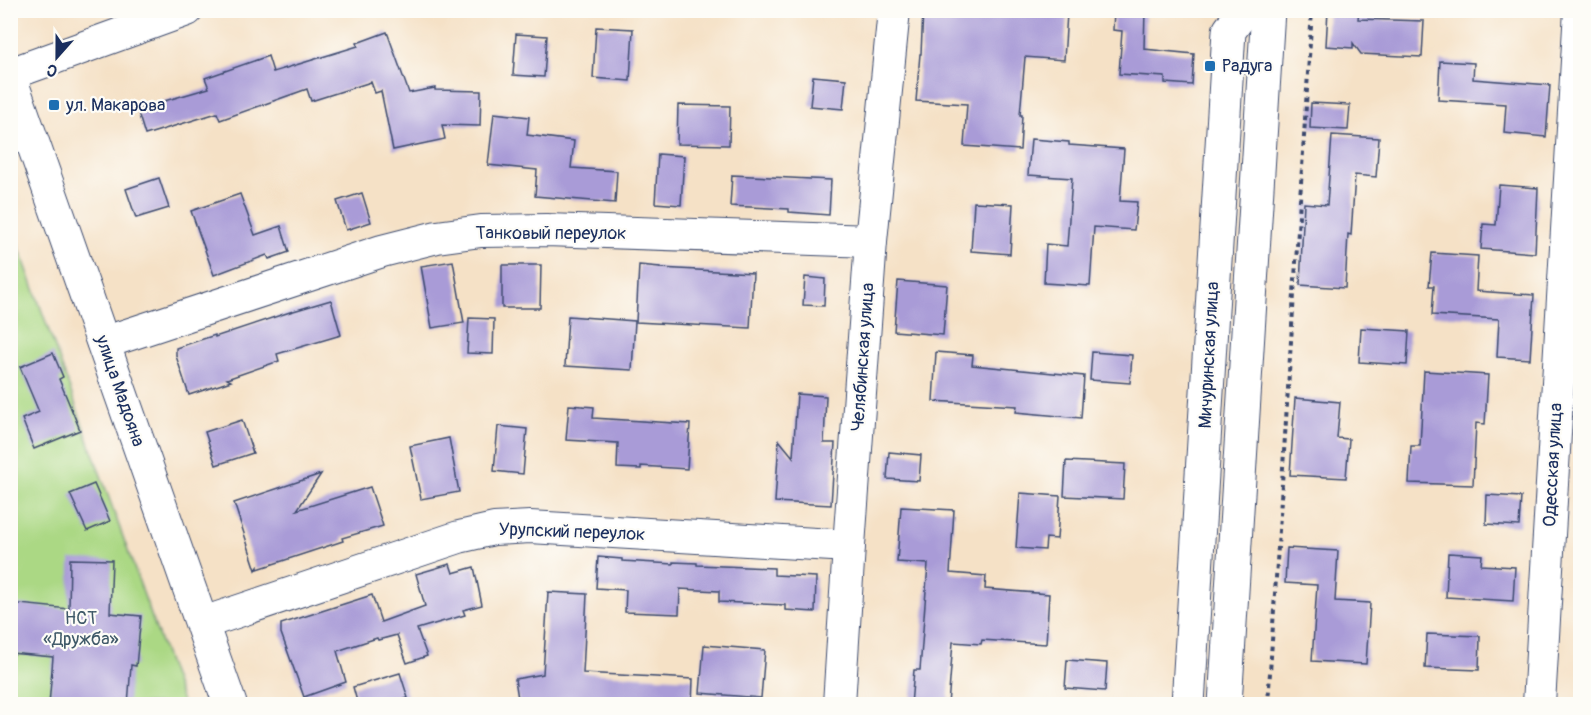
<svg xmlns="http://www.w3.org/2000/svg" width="1591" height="715" font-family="Pangolin,sans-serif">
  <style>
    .green { fill: #abd884; stroke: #638471; stroke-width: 1.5 }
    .building { fill: #a99bd7 }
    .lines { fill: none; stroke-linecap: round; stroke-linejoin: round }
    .minor-casing { stroke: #3c4a6e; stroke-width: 34 }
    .major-casing { stroke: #3c4a6e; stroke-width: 35 }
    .path { stroke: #3c4a6e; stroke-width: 4; stroke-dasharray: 4.5 4.5; stroke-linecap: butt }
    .minor { stroke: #fff; stroke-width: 32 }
    .major { stroke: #fff; stroke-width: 33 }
    .poi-dot { fill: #1f6fb2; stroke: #fdfcf7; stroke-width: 2 }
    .labels { text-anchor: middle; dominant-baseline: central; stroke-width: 4.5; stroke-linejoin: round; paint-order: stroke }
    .poi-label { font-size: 18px; fill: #1b2f5e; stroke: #fdfcf7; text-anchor: start }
    .street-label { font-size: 18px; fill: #1b2f5e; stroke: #fdfcf7 }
    .park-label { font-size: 18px; fill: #3f5968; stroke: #fdfcf7 }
  </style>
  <rect width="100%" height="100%" fill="#fdfcf7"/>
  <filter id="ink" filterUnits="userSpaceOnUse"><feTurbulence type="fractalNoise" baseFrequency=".0167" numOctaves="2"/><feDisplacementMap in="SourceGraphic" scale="12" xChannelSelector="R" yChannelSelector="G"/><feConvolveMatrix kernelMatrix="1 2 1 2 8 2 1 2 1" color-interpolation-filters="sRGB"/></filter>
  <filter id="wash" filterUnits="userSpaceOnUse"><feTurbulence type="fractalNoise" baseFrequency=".008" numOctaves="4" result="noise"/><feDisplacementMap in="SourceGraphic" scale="24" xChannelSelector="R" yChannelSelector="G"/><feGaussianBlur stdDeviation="1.35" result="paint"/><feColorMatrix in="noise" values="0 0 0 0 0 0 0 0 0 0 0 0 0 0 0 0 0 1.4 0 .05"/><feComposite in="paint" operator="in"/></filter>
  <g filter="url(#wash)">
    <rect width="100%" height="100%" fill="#f5e1c6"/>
    <polygon class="green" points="11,225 183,704 11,704"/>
    <g id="blocks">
      <g class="building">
        <polygon points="923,10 1029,10 1067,13 1064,60 1025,57 1020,115 1022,115 1020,150 964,146 967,104 916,101 920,54 921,54"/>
        <polygon points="1114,10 1145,10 1144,49 1194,54 1192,85 1165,83 1165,77 1119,74 1122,31 1113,30"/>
        <polygon points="1328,10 1359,10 1358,19 1424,21 1422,57 1361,54 1353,43 1353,48 1326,46"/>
        <polygon points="596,27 633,29 630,81 593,78"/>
        <polygon points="387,32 409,93 435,88 435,90 481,91 480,126 442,125 445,139 393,150 381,91 375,93 371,82 311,101 307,89 220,120 217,113 145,135 137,109 209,88 205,78 268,56 273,72 358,46 357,43"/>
        <polygon points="516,34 547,36 544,77 513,75"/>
        <polygon points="1440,61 1474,63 1473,79 1550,85 1546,137 1504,133 1506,104 1438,100"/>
        <polygon points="813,76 846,79 843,109 810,106"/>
        <polygon points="1311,103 1350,105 1348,130 1310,128"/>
        <polygon points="678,105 730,106 729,145 677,144"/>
        <polygon points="494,113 529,117 527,135 574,141 571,168 617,171 615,203 535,196 537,170 488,165"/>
        <polygon points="1332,135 1379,138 1376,177 1355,175 1351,235 1348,234 1345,288 1300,285 1304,203 1327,205"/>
        <polygon points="1031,139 1069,142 1069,145 1124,149 1120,201 1137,202 1134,230 1094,227 1090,286 1044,283 1046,244 1067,246 1072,178 1028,175"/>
        <polygon points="658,154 684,156 681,205 655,203"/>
        <polygon points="732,175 831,180 829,215 789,212 789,209 730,206"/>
        <polygon points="159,178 169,208 136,218 126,189"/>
        <polygon points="1499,185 1538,188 1535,253 1481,249 1483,224 1496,225"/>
        <polygon points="362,193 371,222 346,230 337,201"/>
        <polygon points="240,194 255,235 281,226 289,252 269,259 267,255 214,275 191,211"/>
        <polygon points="974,202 1013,204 1010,254 971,251"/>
        <polygon points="1432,253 1478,256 1476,291 1534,295 1530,359 1497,357 1499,319 1432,315 1434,286 1429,286"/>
        <polygon points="453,261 464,323 432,328 421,266"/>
        <polygon points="502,265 541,265 540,308 502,308"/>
        <polygon points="639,265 660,267 660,268 753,273 750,328 636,322"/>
        <polygon points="805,277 825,279 824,306 803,305"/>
        <polygon points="898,281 947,285 943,335 894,331"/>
        <polygon points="331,300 341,335 277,354 279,361 227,379 231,381 189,395 176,356 176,348 215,335 215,337 290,312"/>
        <polygon points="568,316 635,321 632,370 565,366"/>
        <polygon points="469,318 494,319 493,354 467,353"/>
        <polygon points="1361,328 1409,331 1407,365 1359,362"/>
        <polygon points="936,352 973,355 972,365 1084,376 1081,418 1016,412 1017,406 933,401"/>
        <polygon points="1092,352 1132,355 1130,383 1090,380"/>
        <polygon points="53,353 63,377 59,379 80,430 34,449 22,419 39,412 20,367"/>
        <polygon points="1424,371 1488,375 1485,424 1476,423 1473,485 1409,483 1411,446 1420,446"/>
        <polygon points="797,394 826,396 824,443 835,443 831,505 775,502 779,440 793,457"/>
        <polygon points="1295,398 1340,402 1337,438 1349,439 1346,478 1290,475"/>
        <polygon points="569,405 594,407 593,418 690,424 687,469 641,466 641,469 617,468 618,443 566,440"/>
        <polygon points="242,420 253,453 216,465 205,432"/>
        <polygon points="498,426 527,429 523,474 494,471"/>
        <polygon points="449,438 459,492 421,499 410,446"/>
        <polygon points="889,452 921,455 919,481 887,479"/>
        <polygon points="1066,461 1125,464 1123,499 1064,496"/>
        <polygon points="321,474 297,510 370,487 383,526 342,538 343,541 258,569 258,567 256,570 234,503"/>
        <polygon points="94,484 110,521 87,531 70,494"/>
        <polygon points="1020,493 1060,496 1057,539 1046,538 1045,550 1016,548"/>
        <polygon points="1487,495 1521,497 1519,526 1486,524"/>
        <polygon points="901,507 954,510 950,573 986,576 985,589 1049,594 1046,644 982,640 981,644 953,642 948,705 911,705 914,670 920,670 928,564 897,562"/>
        <polygon points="1287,548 1338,551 1335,601 1370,603 1366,664 1312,661 1317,585 1285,583"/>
        <polygon points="1448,553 1482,555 1481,565 1515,567 1513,601 1446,597"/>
        <polygon points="598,557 622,559 622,561 673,564 673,562 697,563 697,565 774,568 774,575 816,577 815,612 785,610 785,605 719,602 719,591 680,589 679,614 625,612 626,590 596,588"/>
        <polygon points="70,559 112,560 110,613 141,616 136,666 131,665 128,705 49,705 53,657 10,653 10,603 69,609"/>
        <polygon points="450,564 453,573 474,567 482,605 463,610 465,615 417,629 427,656 407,663 397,635 378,640 377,638 337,651 346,682 304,697 281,633 281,624 372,595 381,622 425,606 416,574"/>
        <polygon points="548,592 587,594 583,673 693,679 692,705 660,703 660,705 519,705 515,679 543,674"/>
        <polygon points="1427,634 1480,636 1479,670 1425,668"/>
        <polygon points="704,645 765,650 761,698 700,693"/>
        <polygon points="1067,660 1107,663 1105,691 1065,688"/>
        <polygon points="400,673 408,698 388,705 358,705 353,687"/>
      </g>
    </g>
  </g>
  <g filter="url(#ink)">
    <use href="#blocks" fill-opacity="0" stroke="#3c4a6e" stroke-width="1.5"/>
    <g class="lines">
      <defs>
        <g id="minor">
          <polyline points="10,74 187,10"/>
          <polyline points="103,343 382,251 437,237 481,231 546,230 871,241"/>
          <polyline points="203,623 459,537 494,529 530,527 849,546"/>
          <polyline points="839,704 849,546 871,241 894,10"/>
          <polyline points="1539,704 1580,10"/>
        </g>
        <g id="major">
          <polyline points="10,78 230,704"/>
          <polyline points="1188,704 1229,31 1244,10"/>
          <polyline points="1225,704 1268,10"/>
        </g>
      </defs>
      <use href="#minor" class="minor-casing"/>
      <use href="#major" class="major-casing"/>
      <polyline class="path" points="1268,704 1312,10"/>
      <use href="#minor" class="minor"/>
      <use href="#major" class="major"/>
    </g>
  </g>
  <g class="poi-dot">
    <rect x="1204" y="60" width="12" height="12" rx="3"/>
    <rect x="48" y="99" width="12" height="12" rx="3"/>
  </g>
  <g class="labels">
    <g class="poi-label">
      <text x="1222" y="66">Радуга</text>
      <text x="66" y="105">ул. Макарова</text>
    </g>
    <g class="street-label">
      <text x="551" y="233">Танковый переулок</text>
      <text transform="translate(1209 355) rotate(-87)">Мичуринская улица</text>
      <text transform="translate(863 357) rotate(-86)">Челябинская улица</text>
      <text transform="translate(120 391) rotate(71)">улица Мадояна</text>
      <text transform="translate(1553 465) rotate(-87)">Одесская улица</text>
      <text transform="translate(572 532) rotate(2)">Урупский переулок</text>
    </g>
    <g class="park-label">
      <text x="81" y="618">НСТ<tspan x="81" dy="21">«Дружба»</tspan></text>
    </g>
  </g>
  <rect width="1591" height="715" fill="none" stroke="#fdfcf7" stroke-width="36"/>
  <g transform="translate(57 57) rotate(201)" stroke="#fdfcf7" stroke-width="4.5" paint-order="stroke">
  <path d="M0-4.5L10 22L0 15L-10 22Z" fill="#1b2f5e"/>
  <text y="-9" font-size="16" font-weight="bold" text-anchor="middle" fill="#1b2f5e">С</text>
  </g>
</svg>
